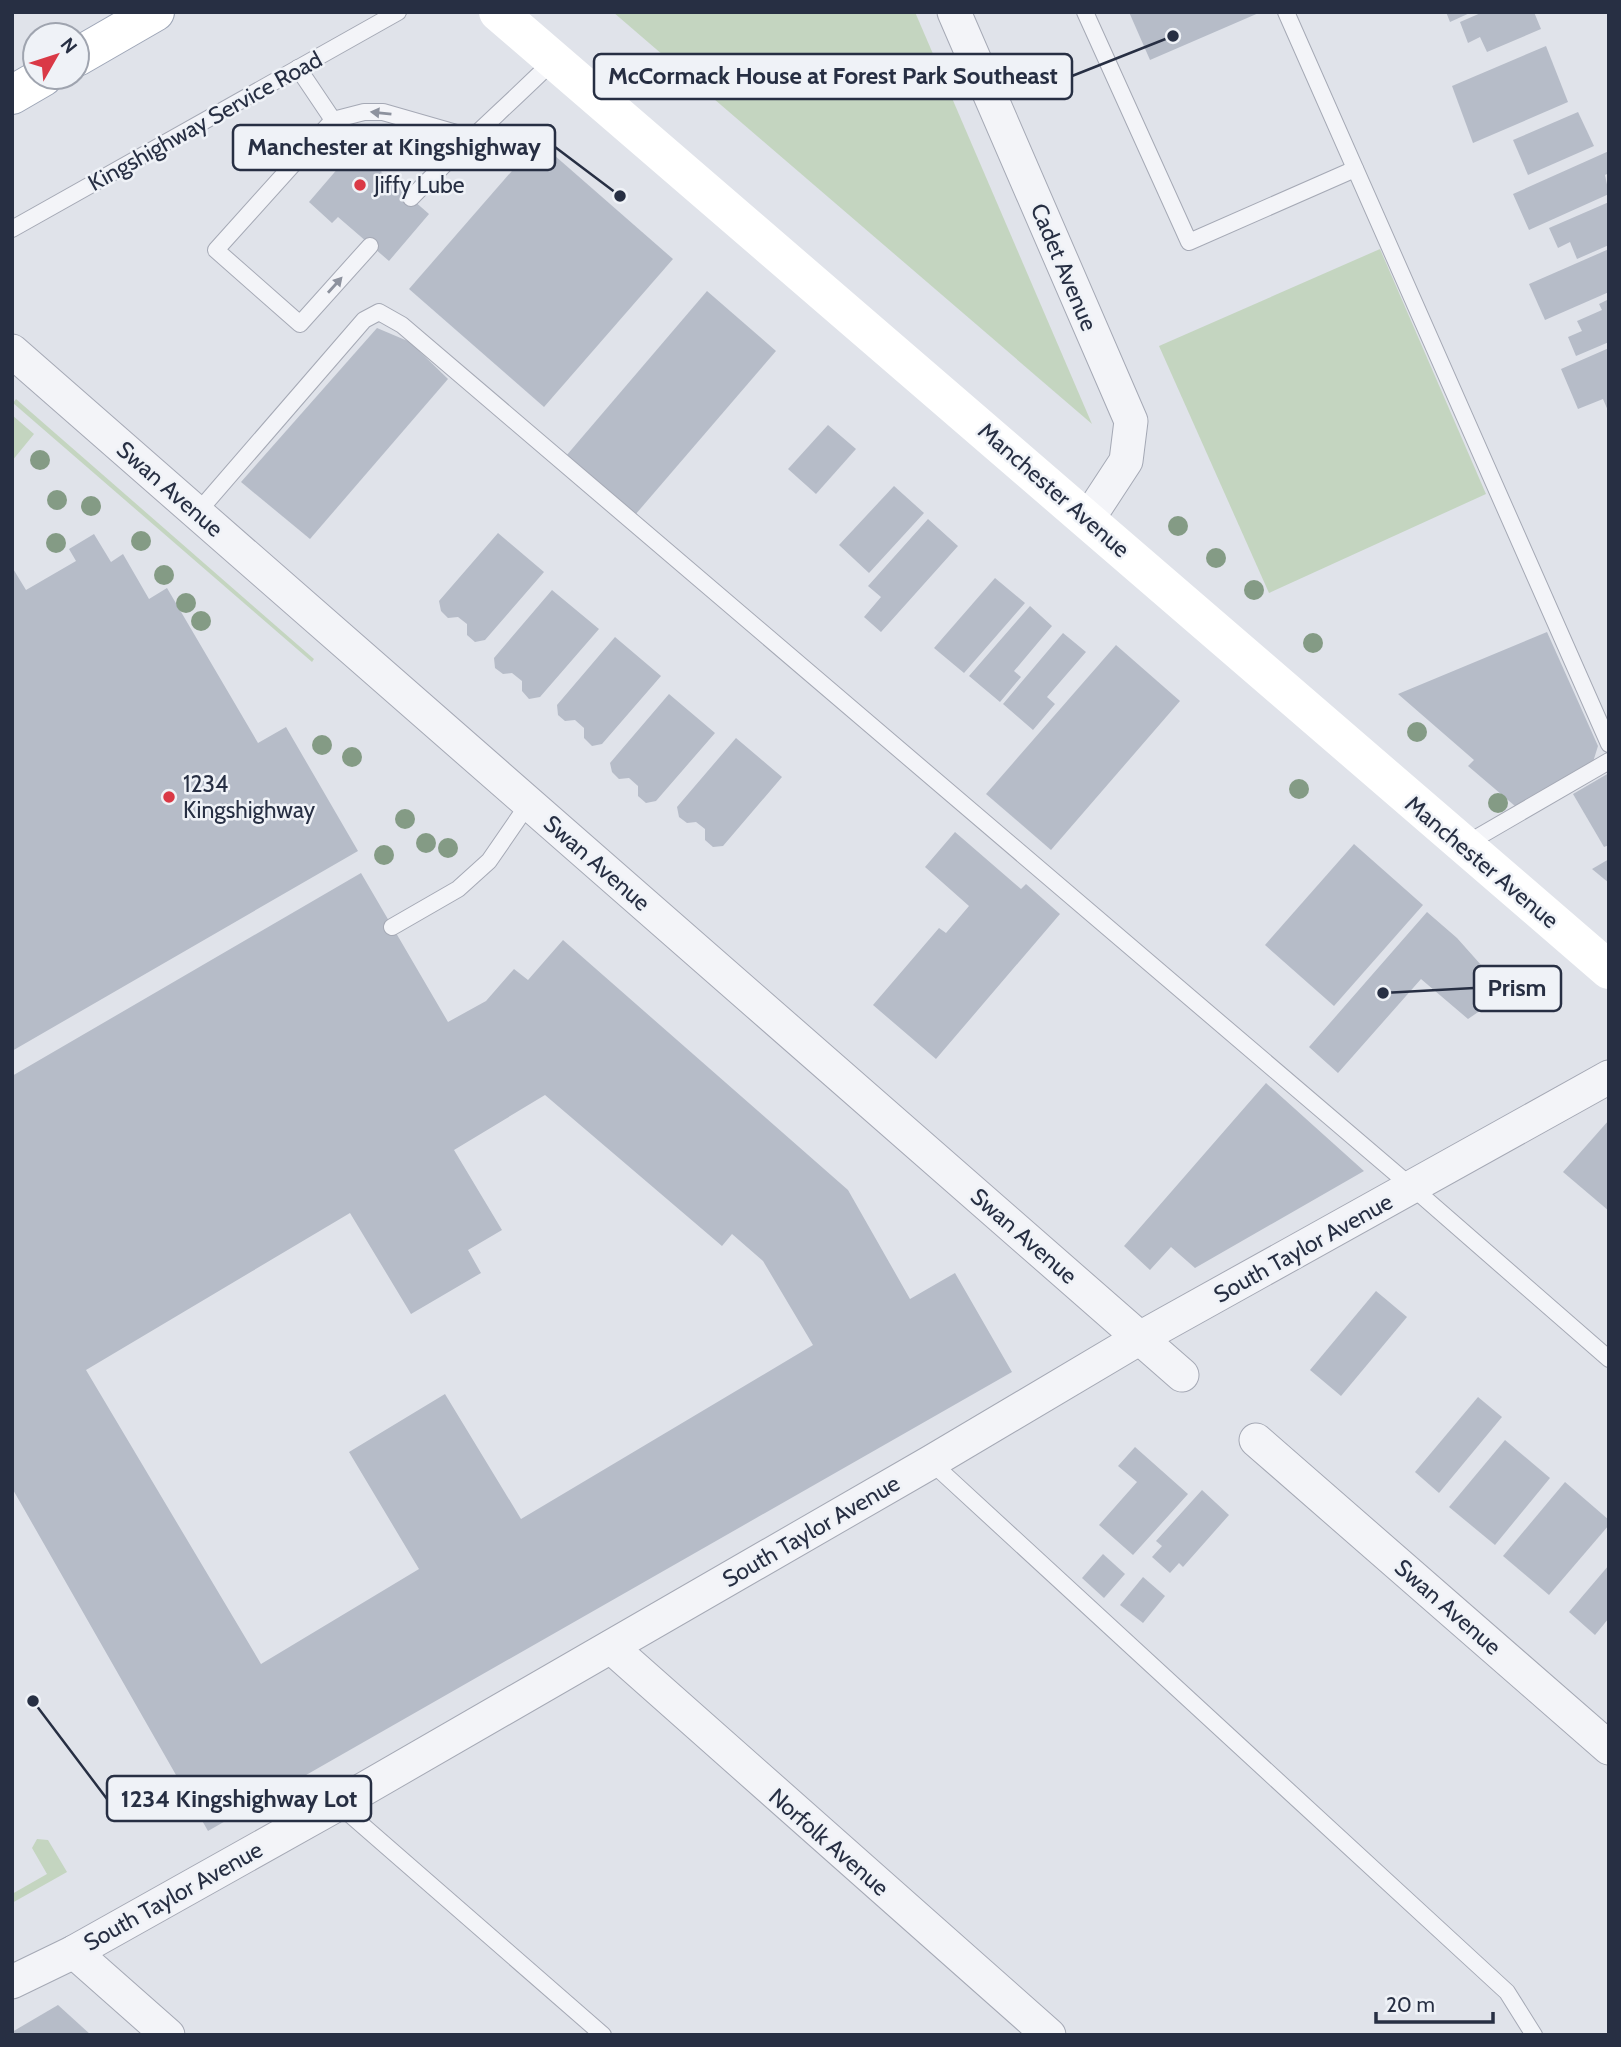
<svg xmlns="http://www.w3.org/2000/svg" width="1621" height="2047" font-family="Cabin,sans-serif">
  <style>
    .green { fill: #c4d5c0 }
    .building { fill: #b6bcc8; fill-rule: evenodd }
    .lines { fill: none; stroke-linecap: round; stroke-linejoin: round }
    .service-casing { stroke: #a5a9b5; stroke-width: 18 }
    .minor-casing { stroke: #a5a9b5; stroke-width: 35 }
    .primary-casing { stroke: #9ea6b7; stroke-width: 40 }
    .service { stroke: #f3f4f8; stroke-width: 16 }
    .minor { stroke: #f3f4f8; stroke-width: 33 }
    .secondary { stroke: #fff; stroke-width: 38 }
    .primary { stroke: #fff; stroke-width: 38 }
    .tree { fill: #849b85 }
    .oneway { fill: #8d929e }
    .poi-dot { fill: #da3946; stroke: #eff2f7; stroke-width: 2.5 }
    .labels { text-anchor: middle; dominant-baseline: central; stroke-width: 5; stroke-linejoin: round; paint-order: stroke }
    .street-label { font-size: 23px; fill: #272f43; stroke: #eff2f7 }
    .poi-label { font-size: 23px; fill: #272f43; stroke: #eff2f7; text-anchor: start }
    .leader { fill: none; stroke: #272f43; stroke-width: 2.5 }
    .callout-dot { fill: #272f43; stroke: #eff2f7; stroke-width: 2.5 }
    .callout { fill: #eff2f7; stroke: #272f43; stroke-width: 2.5 }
    .callout-label { font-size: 24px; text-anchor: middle; font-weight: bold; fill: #272f43 }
  </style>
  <rect width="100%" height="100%" fill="#e0e3ea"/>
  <g class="green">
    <polygon points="613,12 915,12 1092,424"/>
    <polygon points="1380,249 1486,494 1269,593 1159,346"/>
    <polygon points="16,399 314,659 312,662 13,403"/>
    <polygon points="12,415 34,434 12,461"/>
    <polygon points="37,1839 48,1840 67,1872 12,1903 12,1894 47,1874 32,1848"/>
  </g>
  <g class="building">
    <polygon points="1129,12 1261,12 1150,60"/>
    <polygon points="1446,12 1472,12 1450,22"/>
    <polygon points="1483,12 1534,12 1541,29 1487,52 1480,37 1468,43 1460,22"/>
    <polygon points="1546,46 1568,102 1473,143 1452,86"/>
    <polygon points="1578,112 1594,146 1528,175 1513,140"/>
    <polygon points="370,131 396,154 381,172 429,214 389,261 338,217 332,223 309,202"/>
    <polygon points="538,141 673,259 544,407 409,289"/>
    <polygon points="1609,151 1609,173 1605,175 1609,194 1529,230 1513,194"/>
    <polygon points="1609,202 1609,245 1577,259 1570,242 1558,248 1549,228"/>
    <polygon points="1609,249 1609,292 1545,320 1529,284"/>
    <polygon points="707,291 776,351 635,515 566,456"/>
    <polygon points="1609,299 1609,342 1576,356 1568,337 1582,331 1577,321 1602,310 1599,304"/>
    <polygon points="377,328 410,342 448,379 310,539 241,482"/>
    <polygon points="1609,348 1609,413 1603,399 1578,409 1561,369"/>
    <polygon points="828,425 856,449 816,494 788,469"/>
    <polygon points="894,486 924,513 869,573 839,545"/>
    <polygon points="928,519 958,546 881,632 864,617 881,597 868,586"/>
    <polygon points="498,533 544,572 485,640 475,642 467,635 467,624 458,617 448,618 441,611 439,601"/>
    <polygon points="94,534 111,562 123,554 149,599 167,588 258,743 286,727 358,851 12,1051 12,567 26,590 76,561 69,549"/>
    <polygon points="995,578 1025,603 964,673 934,648"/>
    <polygon points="552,590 599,629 540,697 529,699 522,691 522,681 512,673 503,674 495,668 494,658"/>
    <polygon points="1030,606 1052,626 1014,671 1021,677 1000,702 969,676"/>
    <polygon points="1547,632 1598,746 1593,762 1515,806 1468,766 1474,760 1398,694"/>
    <polygon points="1063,633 1086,652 1047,697 1055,704 1033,730 1003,704"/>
    <polygon points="615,637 661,676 602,744 592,746 584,738 584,728 575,720 565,721 558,715 557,705"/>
    <polygon points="1116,645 1180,701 1051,850 986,794"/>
    <polygon points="669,694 715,733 656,801 646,803 638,796 638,786 629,778 619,779 612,772 610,763"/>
    <polygon points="736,738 782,777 723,846 713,847 705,840 705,829 696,822 687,823 679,817 677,807"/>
    <polygon points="1609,773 1609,845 1604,847 1573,794"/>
    <polygon points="955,832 1021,889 1026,884 1060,914 936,1059 873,1005 939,928 946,933 969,906 925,867"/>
    <polygon points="1354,844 1423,905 1334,1006 1265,945"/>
    <polygon points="1609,859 1609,883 1592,869"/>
    <path d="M361,873L448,1022L486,1001L514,969L528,980L563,940L848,1190L910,1299L955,1273L1012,1372L208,1831L12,1488V1076ZM545,1095L722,1246L732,1234L763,1261L813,1345L521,1519L445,1394L349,1452L419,1569L261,1664L86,1370L350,1213L411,1314L481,1273L468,1250L502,1230L454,1150Z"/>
    <polygon points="1427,912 1457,938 1506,993 1468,1019 1421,979 1338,1073 1309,1047"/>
    <polygon points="1266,1083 1364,1171 1195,1268 1171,1247 1150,1270 1124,1246"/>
    <polygon points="1609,1120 1609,1211 1563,1172"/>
    <polygon points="1376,1291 1407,1317 1341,1396 1310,1370"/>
    <polygon points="1478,1397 1502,1417 1439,1493 1415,1472"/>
    <polygon points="1505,1440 1550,1478 1495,1545 1449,1507"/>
    <polygon points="1135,1447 1188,1494 1133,1555 1099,1525 1137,1482 1118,1466"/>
    <polygon points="1565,1482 1609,1520 1609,1525 1549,1595 1503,1556"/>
    <polygon points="1202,1490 1229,1515 1183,1567 1179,1563 1170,1573 1152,1557 1162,1546 1156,1541"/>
    <polygon points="1103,1554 1125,1574 1104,1598 1082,1578"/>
    <polygon points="1609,1565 1609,1618 1595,1635 1569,1612"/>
    <polygon points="1143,1577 1165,1596 1143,1623 1120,1605"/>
    <polygon points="58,2005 91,2035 12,2035 12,2032"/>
  </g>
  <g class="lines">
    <defs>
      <g id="service">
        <polyline points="1085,12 1189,242 1355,169"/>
        <polyline points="1286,12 1609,744"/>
        <polyline points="298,68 333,120 216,250 300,324 370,246"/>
        <polyline points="333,120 364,112 383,112 470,137"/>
        <path d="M411,198C456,151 505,108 552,62"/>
        <polyline points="12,229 398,12"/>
        <polyline points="197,513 364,320 379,312 402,325 1413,1188 1609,1359"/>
        <polyline points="1466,844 1609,761"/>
        <polyline points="392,927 458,889 489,861 529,803"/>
        <polyline points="931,1462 1507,1992 1534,2035"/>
        <polyline points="338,1804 603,2035"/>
      </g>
      <g id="minor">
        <polyline points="954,12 1131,421 1126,461 1088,519"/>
        <polyline points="12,351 1182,1375"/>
        <polyline points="1256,1440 1609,1748"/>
        <polyline points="611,1647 1049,2035"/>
        <polyline points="74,1952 168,2035"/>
        <polyline points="12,1982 74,1952 338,1804 931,1462 1140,1338 1609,1077"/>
      </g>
      <g id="primary">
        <polyline points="77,57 155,12"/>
        <polyline points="12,95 43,77"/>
      </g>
    </defs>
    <use href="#service" class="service-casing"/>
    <use href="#minor" class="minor-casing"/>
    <use href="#primary" class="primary-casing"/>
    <use href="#service" class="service"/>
    <use href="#minor" class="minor"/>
    <polyline class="secondary" points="498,12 1609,970"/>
    <use href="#primary" class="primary"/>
  </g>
  <g class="tree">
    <circle cx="40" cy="460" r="10"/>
    <circle cx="57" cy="500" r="10"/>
    <circle cx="91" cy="506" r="10"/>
    <circle cx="1178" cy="526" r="10"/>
    <circle cx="141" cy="541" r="10"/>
    <circle cx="56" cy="543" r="10"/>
    <circle cx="1216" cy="558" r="10"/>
    <circle cx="164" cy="575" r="10"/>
    <circle cx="1254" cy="590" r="10"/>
    <circle cx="186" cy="603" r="10"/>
    <circle cx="201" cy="621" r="10"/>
    <circle cx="1313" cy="643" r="10"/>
    <circle cx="1417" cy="732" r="10"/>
    <circle cx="322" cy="745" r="10"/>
    <circle cx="352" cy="757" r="10"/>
    <circle cx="1299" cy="789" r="10"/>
    <circle cx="1498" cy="803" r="10"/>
    <circle cx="405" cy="819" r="10"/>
    <circle cx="426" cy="843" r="10"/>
    <circle cx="448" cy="848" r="10"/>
    <circle cx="384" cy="855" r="10"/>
  </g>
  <defs><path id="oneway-solid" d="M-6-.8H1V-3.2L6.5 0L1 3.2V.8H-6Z" transform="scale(1.75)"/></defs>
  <g class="oneway">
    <use href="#oneway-solid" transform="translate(381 113) rotate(-174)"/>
    <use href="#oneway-solid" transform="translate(335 285) rotate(-48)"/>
  </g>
  <g class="poi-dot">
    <circle cx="360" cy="185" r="7"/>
    <circle cx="169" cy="797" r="7"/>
  </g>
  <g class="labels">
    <g class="street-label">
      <text transform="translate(205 121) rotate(-29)">Kingshighway Service Road</text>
      <text transform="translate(1064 267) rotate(67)">Cadet Avenue</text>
      <text transform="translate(170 489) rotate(41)">Swan Avenue</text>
      <text transform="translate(1054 490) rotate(41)">Manchester Avenue</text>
      <text transform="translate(1482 862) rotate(40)">Manchester Avenue</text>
      <text transform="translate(597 863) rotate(41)">Swan Avenue</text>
      <text transform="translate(1024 1236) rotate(41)">Swan Avenue</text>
      <text transform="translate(1303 1248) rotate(-29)">South Taylor Avenue</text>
      <text transform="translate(811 1531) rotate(-30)">South Taylor Avenue</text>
      <text transform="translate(1448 1607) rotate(41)">Swan Avenue</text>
      <text transform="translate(829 1842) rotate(41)">Norfolk Avenue</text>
      <text transform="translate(173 1896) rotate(-29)">South Taylor Avenue</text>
    </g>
    <g class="poi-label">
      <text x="374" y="185">Jiffy Lube</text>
      <text x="183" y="784">1234<tspan x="183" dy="26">Kingshighway</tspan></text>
    </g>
  </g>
  <path class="leader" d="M1173 36L1072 76M620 196L555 147M1383 993L1474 988M33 1701L107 1799"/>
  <g class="callout-dot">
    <circle cx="1173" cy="36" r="7"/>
    <circle cx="620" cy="196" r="7"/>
    <circle cx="1383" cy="993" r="7"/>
    <circle cx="33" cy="1701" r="7"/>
  </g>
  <g class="callout">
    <rect x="594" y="54" width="478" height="45" rx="7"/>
    <rect x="233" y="125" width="322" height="45" rx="7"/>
    <rect x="1474" y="966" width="87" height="45" rx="7"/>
    <rect x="107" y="1776" width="264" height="45" rx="7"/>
  </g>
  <g class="callout-label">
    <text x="833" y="84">McCormack House at Forest Park Southeast</text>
    <text x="394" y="155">Manchester at Kingshighway</text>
    <text x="1517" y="996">Prism</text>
    <text x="239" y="1807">1234 Kingshighway Lot</text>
  </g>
  <rect width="1621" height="2047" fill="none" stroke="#272f43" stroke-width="28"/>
  <g transform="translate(56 56) rotate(51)"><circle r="33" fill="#eff2f7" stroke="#9fa4af" stroke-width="2"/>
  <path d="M0-5L12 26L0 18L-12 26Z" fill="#da3946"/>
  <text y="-10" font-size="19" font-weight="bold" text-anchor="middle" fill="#272f43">N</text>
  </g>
  <path d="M1376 2012v10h117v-10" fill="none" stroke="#272f43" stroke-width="3.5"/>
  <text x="1386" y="2012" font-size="21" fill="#272f43" stroke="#eff2f7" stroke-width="5" paint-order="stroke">20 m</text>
</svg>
